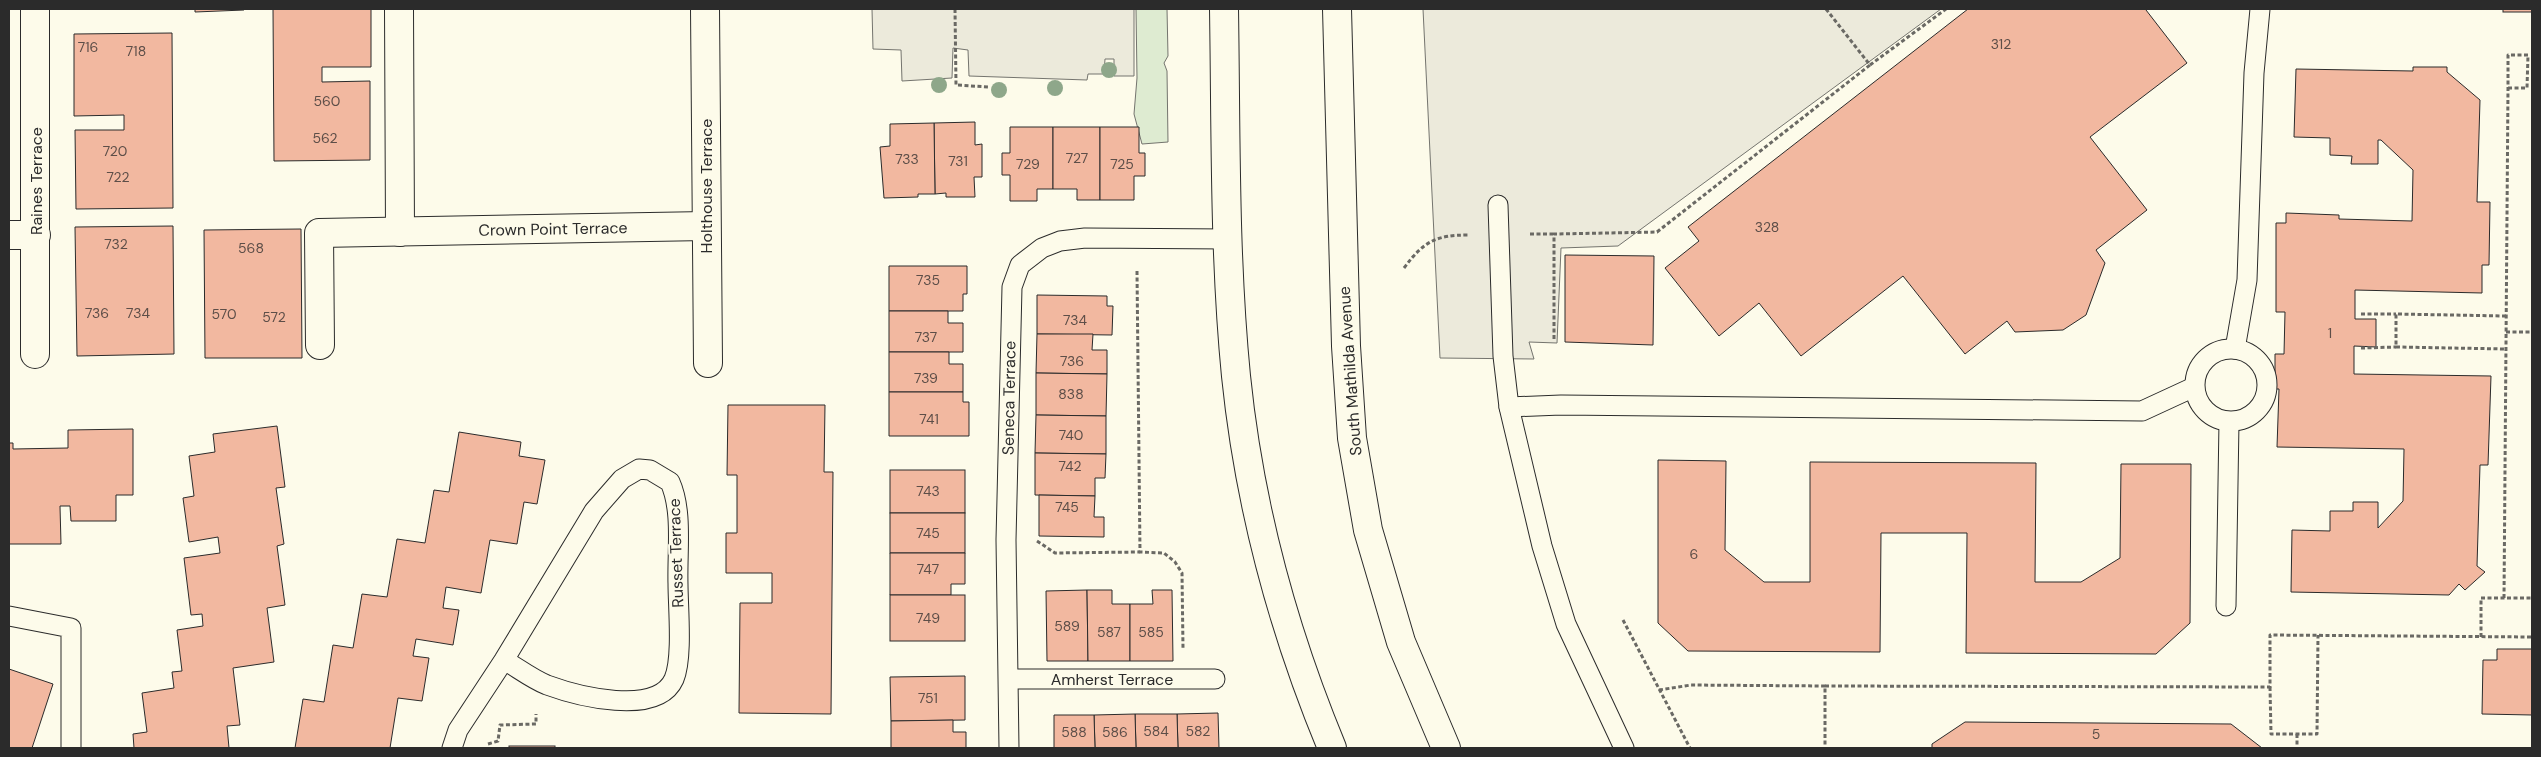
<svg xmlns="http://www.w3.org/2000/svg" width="2541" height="757" font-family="'DM Sans',sans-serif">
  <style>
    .green { fill: #deebd1; stroke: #74746e }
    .parking { fill: #eceadb; stroke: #74746e }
    .building { fill: #f2b8a0; stroke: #2b2b2b }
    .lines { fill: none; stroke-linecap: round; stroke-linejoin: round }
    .lane-casing { stroke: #2b2b2b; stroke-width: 21 }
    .street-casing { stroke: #2b2b2b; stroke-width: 30 }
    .primary-casing { stroke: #2b2b2b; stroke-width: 30 }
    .path { stroke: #6a6964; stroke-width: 3; stroke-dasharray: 4 2.5; stroke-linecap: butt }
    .lane { stroke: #fdfbea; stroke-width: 19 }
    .street { stroke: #fdfbea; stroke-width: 28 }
    .primary { stroke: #fdfbea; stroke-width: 28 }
    .tree { fill: #8ea78a }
    .labels { text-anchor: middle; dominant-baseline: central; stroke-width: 4; stroke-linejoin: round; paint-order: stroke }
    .number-label { font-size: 14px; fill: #5d4e48 }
    .street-label { font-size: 16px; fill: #2b2b2b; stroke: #fdfbea }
  </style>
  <rect width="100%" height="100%" fill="#fdfbea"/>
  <polygon class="green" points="1136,9 1167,9 1168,56 1164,63 1167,71 1168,142 1142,144 1134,114 1137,78"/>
  <g class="parking">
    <polygon points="872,9 1134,9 1134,76 1114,76 1114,59 1105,59 1104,74 1088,74 1087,80 969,76 968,50 953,48 952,78 902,81 901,50 873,49"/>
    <polygon points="1423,9 1941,9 1618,246 1561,248 1557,343 1529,342 1534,359 1440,358"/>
  </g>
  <g class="building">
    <polygon points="195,9 244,9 244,10 195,12"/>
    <polygon points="273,9 371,9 371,67 322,67 322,82 370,81 370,160 274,161"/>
    <polygon points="1968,9 2147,9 2146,10 2187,63 2090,137 2147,210 2096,250 2105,263 2086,315 2063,330 2015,332 2007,321 1965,354 1903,276 1801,356 1759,303 1719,336 1665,268 1699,241 1688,227"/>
    <rect x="2503" y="9" width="29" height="3"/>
    <polygon points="172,33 173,208 76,209 75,130 124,130 124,115 74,116 74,34"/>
    <polygon points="2413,67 2447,67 2447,72 2480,100 2477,202 2490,202 2489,265 2482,265 2482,293 2355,290 2355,319 2376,319 2376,347 2354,346 2354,374 2491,376 2488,465 2480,465 2477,566 2485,572 2465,590 2459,584 2449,595 2291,592 2292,530 2330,531 2330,511 2353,511 2353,502 2378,502 2378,528 2403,501 2404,449 2277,447 2279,389 2275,389 2275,354 2284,354 2285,312 2276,312 2276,223 2286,223 2286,213 2339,215 2339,219 2412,221 2413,170 2381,140 2378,140 2378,164 2351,164 2352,156 2330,155 2330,138 2294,137 2296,69 2413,71"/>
    <polygon points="975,122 975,145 982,144 982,177 974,177 975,197 946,197 946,193 935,194 934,123"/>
    <polygon points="934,123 935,194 918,194 918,197 884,198 880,147 890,146 890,124"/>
    <polygon points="1010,127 1053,127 1053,189 1037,189 1037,201 1010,201 1010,175 1002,175 1002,153 1010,153"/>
    <polygon points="1053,127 1100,127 1100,200 1077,200 1077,189 1053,189"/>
    <polygon points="1100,127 1139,127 1139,153 1145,153 1145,176 1134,176 1134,200 1100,200"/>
    <polygon points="173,226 174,354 77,356 75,227"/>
    <polygon points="301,229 302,358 205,358 204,230"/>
    <polygon points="1565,255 1654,256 1653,345 1565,342"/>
    <polygon points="889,266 967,266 967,294 963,294 963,311 889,311"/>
    <polygon points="1037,295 1107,296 1107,306 1113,306 1112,335 1037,334"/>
    <polygon points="889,311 948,311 948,323 963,323 963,352 889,352"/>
    <polygon points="1037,334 1093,334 1092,350 1107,350 1107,374 1036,373"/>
    <polygon points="889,352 949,352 949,364 963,364 963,392 889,392"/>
    <polygon points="1036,373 1107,374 1106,416 1036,415"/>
    <polygon points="889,392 963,392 963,402 969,402 969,436 889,436"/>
    <polygon points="728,405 825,405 824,472 833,472 831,714 739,713 740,603 772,603 772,573 726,573 726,533 737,533 737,475 727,475"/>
    <polygon points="1036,415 1106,416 1106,454 1035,453"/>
    <polygon points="277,426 285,487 276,488 284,544 277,546 285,605 267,608 274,662 233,668 240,725 227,726 229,748 134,748 133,734 147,732 142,693 174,688 172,672 182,671 177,630 203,626 202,614 191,615 184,558 220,553 218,537 189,542 183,498 194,496 189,456 215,452 213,434"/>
    <polygon points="133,429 133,495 116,495 116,521 71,521 70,506 60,506 61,544 9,544 9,443 13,443 13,449 68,448 68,430"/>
    <polygon points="459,432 521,442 519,456 545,460 537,504 524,502 517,544 490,540 481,593 446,587 443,608 459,610 453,645 416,639 413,656 429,658 422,701 398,698 390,748 295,748 303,699 324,702 333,645 353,648 362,594 387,597 397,539 425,543 434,490 449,492"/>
    <polygon points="1035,453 1106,454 1105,478 1095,478 1095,496 1035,495"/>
    <polygon points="1658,460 1726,461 1725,550 1764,582 1810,582 1810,462 2036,463 2035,582 2081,582 2120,558 2121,464 2191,464 2190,623 2156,654 1966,653 1967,533 1881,533 1880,652 1688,651 1658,623"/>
    <rect x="890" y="470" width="75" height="43"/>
    <polygon points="1039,495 1095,496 1094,517 1104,517 1104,537 1039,536"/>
    <rect x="890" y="513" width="75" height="40"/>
    <polygon points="890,553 965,553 965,584 951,584 951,595 890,595"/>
    <polygon points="1087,590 1088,661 1047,661 1046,591"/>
    <polygon points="1087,590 1112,590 1112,604 1130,604 1130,661 1088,661"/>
    <polygon points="1152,590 1172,590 1173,661 1130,661 1130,604 1153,604"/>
    <rect x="890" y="595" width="75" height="46"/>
    <polygon points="2497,649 2532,649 2532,715 2482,714 2483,660 2497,660"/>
    <polygon points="9,669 53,684 32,748 9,748"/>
    <polygon points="965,676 965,720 891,721 890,677"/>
    <polygon points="1218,713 1219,748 1178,748 1177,714"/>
    <polygon points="1135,714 1177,714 1178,748 1136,748"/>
    <polygon points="1135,714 1136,748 1095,748 1094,715"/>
    <polygon points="1054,715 1094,715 1095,748 1054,748"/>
    <polygon points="953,720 953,732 966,732 966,748 891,748 891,721"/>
    <polygon points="1965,722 2231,724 2262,748 1932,748 1932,744"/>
    <rect x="509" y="746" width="46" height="2"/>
  </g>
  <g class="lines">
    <defs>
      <g id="lane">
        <polyline points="1498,205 1503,356 1509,407 1542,546 1566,624 1624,748"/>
        <circle cx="2231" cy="385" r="36"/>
        <polyline points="2235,349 2247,280 2254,73 2260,9"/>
        <polyline points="1509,407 1561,405 2142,411 2194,387"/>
        <polyline points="2226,606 2229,422"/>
        <polyline points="9,616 71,628 71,748"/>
        <polyline points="1009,679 1215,679"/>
        <path d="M452,748L458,730L504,660L594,511L622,479L639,469L650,470L670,482C683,511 677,551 678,584C678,607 683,658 674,679C657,717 577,696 547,685C532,679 518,668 504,660"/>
        <polyline points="1009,748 1006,540 1012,287 1020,265 1042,248 1060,241 1085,238 1228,239"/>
      </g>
      <g id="street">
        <polyline points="35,9 35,354"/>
        <polyline points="399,9 400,232"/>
        <polyline points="705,9 708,363"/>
        <polyline points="9,235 36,235"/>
        <polyline points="320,345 319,233 706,226"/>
      </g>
      <g id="primary">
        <path d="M1224,9C1226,131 1224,254 1236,376C1249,503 1283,630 1332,748"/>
        <polyline points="1337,9 1346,346 1352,438 1368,530 1401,642 1446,748"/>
      </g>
    </defs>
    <use href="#lane" class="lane-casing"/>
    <use href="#street" class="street-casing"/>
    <use href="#primary" class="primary-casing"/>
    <g class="path">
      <polyline points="955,9 956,85 989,87"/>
      <polyline points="1870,65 1946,9"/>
      <polyline points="1530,234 1554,234"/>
      <path d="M1404,268C1424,241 1436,235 1469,235"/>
      <polyline points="1137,271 1140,552 1164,553 1175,562 1182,573 1183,648"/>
      <polyline points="2361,314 2396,314"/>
      <polyline points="2506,316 2396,314 2396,347 2506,349"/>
      <polyline points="2506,332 2532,332"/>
      <polyline points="1554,339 1554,234 1657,232 1870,65 1826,9"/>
      <polyline points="2361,348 2396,347"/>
      <polyline points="1037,541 1055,553 1140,552"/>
      <polyline points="2504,598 2508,88 2508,55 2528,55 2527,88 2508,88"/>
      <polyline points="1623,620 1690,748"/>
      <polyline points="2481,637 2481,598 2532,598"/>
      <polyline points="1825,686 2270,687 2270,635 2532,637"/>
      <polyline points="2270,687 2271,734 2317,734 2318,635"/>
      <polyline points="1659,690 1691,685 1825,686 1825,748"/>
      <polyline points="2297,734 2297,748"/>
      <polyline points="488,744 498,741 500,725 536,724 536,714"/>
    </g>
    <use href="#lane" class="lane"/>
    <use href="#street" class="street"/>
    <use href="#primary" class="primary"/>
  </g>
  <g class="tree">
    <circle cx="1109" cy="70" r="8"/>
    <circle cx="939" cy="85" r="8"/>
    <circle cx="1055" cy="88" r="8"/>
    <circle cx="999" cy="90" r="8"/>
  </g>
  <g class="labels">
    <g class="number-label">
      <text x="2001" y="44">312</text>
      <text x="88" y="47">716</text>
      <text x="136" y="51">718</text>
      <text x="327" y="101">560</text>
      <text x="325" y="138">562</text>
      <text x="115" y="151">720</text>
      <text x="1077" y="158">727</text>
      <text x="907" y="159">733</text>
      <text x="958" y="161">731</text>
      <text x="1028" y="164">729</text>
      <text x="1122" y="164">725</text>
      <text x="118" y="177">722</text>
      <text x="1767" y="227">328</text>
      <text x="116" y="244">732</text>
      <text x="251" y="248">568</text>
      <text x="928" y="280">735</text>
      <text x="97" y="313">736</text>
      <text x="138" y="313">734</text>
      <text x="224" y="314">570</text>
      <text x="274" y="317">572</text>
      <text x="1075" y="320">734</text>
      <text x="2330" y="333">1</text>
      <text x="926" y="337">737</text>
      <text x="1072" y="361">736</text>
      <text x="926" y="378">739</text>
      <text x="1071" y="394">838</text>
      <text x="929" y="419">741</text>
      <text x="1071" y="435">740</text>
      <text x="1070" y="466">742</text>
      <text x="928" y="491">743</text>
      <text x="1067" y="507">745</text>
      <text x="928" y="533">745</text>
      <text x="1694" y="554">6</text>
      <text x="928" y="569">747</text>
      <text x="928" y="618">749</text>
      <text x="1067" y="626">589</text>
      <text x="1109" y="632">587</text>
      <text x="1151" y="632">585</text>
      <text x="928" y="698">751</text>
      <text x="1156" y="731">584</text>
      <text x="1198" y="731">582</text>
      <text x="1074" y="732">588</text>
      <text x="1115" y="732">586</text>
      <text x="2096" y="734">5</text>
    </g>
    <g class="street-label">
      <text transform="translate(36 181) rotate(-90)">Raines Terrace</text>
      <text transform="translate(706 186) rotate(-90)">Holthouse Terrace</text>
      <text transform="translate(553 229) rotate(-1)">Crown Point Terrace</text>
      <text transform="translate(1350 371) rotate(-94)">South Mathilda Avenue</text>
      <text transform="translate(1009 398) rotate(-89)">Seneca Terrace</text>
      <text transform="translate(676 553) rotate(-92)">Russet Terrace</text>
      <text x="1112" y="679">Amherst Terrace</text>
    </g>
  </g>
  <rect width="2541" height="757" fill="none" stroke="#2b2b2b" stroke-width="20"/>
</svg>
